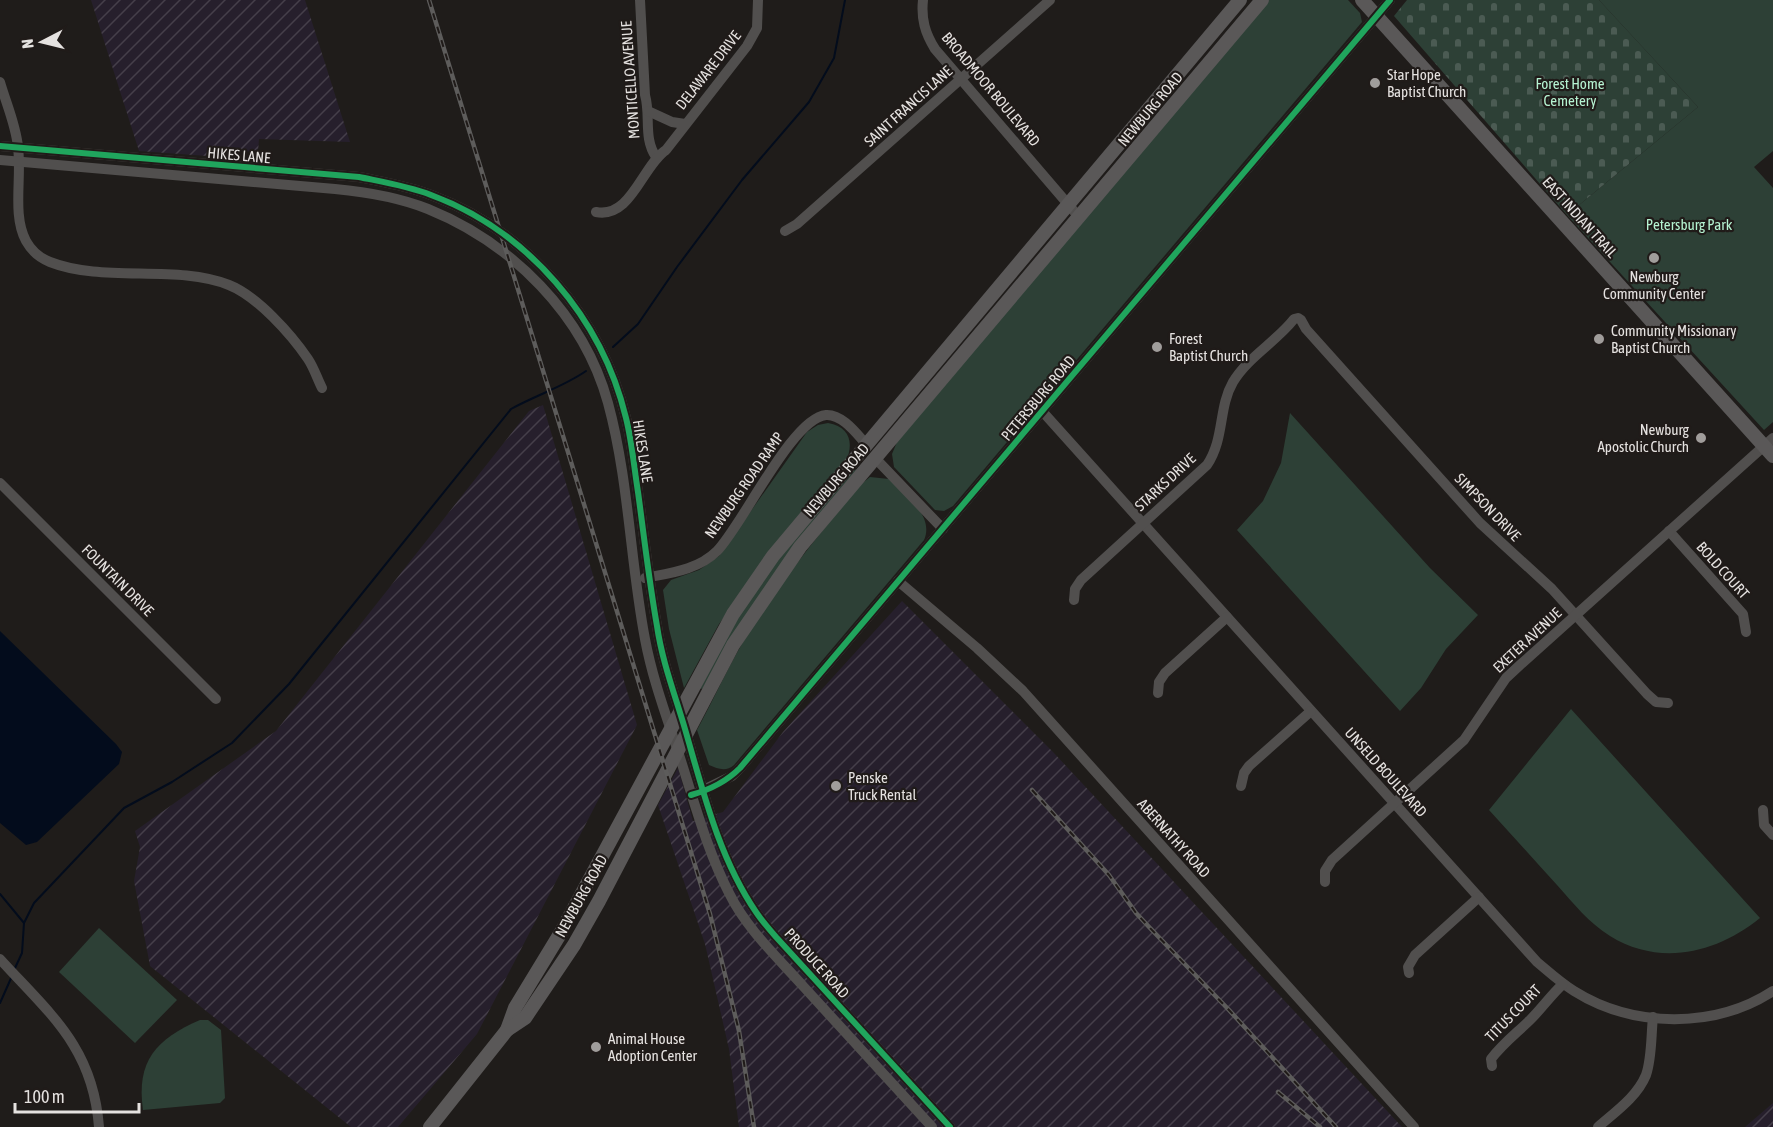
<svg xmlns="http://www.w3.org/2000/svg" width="1773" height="1127" font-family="'Asap Condensed',sans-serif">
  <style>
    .industrial { fill: url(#industrial-furrows) }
    .green { fill: #2d4036 }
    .cemetery { fill: url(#cemetery-stones) }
    .water { fill: #030c1c }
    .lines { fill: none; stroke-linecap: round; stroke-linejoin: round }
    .stream { stroke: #030c1c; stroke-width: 2 }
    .minor { stroke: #514f4e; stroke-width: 10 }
    .major { stroke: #5a5858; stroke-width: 14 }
    .rail-casing { stroke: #5d5c5b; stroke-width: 4.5 }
    .rail { stroke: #201b19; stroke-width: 2; stroke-dasharray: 7; stroke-linecap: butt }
    .cycleway-casing { stroke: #201b19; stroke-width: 10 }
    .cycleway { stroke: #20a55d; stroke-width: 6 }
    .poi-dot { fill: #a09d9b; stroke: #201b19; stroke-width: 2 }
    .labels { text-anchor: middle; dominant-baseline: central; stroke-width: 4.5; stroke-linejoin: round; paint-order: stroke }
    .street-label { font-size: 15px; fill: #e5e2e0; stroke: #201b19 }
    .poi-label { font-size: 15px; fill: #e5e2e0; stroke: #201b19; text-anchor: start }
    .park-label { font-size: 15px; fill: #b5f2d1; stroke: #201b19 }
  </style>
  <defs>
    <pattern id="industrial-furrows" width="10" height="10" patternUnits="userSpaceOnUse" patternTransform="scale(1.5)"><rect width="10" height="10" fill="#261f2c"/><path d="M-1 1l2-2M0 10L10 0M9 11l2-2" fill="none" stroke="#453f4a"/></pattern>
    <pattern id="cemetery-stones" width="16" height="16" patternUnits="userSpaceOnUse" patternTransform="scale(1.5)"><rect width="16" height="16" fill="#2d4036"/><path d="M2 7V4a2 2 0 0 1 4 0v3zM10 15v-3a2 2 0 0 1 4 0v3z" fill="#4b5b53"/></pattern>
  </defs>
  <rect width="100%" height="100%" fill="#1f1c1a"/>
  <g class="industrial">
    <polygon points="91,0 305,0 350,142 259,139 258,152 222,150 221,157 139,151"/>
    <polygon points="543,405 637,725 477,1034 398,1127 351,1127 150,966 134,881 140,847 135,831 276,731 529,411"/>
    <polygon points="902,601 1054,753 1402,1127 739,1127 729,1049 705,944 658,805 678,768 693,821 723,812 783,732"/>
    <polygon points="1773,1103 1773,1127 1745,1127"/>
  </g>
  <g class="green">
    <polygon points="1269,0 1348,0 1360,13 1362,22 953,506 944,511 935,510 894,467 892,454 897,442"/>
    <polygon points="1599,0 1773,0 1773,151 1754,167 1773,188 1773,422 1764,430 1567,215 1698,107"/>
    <polygon points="1290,413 1430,568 1478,615 1446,649 1421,688 1400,711 1237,530 1263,501 1281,463"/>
    <path d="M828,423C850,427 854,443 846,461L788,531L719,624L684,688L669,629L663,590L671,580L699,570L719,556L807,432L818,425Z"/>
    <polygon points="853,467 859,472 705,688 700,689 723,641 766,574"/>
    <path d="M870,477L889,479C904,495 935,515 924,540L734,765C726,772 718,769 709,765L697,730C715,697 730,662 751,629C783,578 822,531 860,485Z"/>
    <path d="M1571,709L1760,918C1717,953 1660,967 1610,936C1589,923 1573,903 1557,885C1534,860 1512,835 1489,810Z"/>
    <polygon points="99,928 177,1000 135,1043 59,972"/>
    <path d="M200,1020H208L221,1030L225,1098L220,1103L143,1110C136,1061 156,1039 200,1020Z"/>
  </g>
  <polygon class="cemetery" points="1407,0 1599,0 1698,107 1567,215 1394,16"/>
  <polygon class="water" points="0,631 116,744 122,752 119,764 37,842 26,845 0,823"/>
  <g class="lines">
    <g class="stream">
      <polyline points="613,347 638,324 677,267 742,180 809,102 834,58 845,0"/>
      <polyline points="0,894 24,923 22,953 15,968"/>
      <path d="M24,923L34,903L124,808L172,782L232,743L289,684L511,409C536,395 563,387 586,371"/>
      <polyline points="0,1003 12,976"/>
    </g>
    <g class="minor">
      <path d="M640,0L645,95C651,116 643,138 656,157"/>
      <path d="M923,0C921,19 925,33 935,49L1079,217"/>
      <path d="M0,82C6,103 16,125 18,147C22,178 12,215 26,241C31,250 40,258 50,262C103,283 177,264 229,285C257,296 291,334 308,359C314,368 317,378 322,388"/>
      <polyline points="648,111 672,122 685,124"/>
      <path d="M0,146L359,177C383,182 408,186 431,195C528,231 602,318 626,418C632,442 634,467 638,492C644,536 649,581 657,626C662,661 675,695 685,729C703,791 719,858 756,912C762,921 769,929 776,937L950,1127"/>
      <path d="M0,160L335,189C367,192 398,197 428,209C512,243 584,315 608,403C629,480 630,561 645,639C653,682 669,723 682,764C696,808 708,852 729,893C746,928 777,957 803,986C846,1033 889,1080 932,1127"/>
      <path d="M596,212C631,219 642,166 666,150L747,46L757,28L758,0"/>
      <polyline points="785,231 797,224 1050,0"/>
      <path d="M1042,411L1537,962C1549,972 1561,983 1574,991C1633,1028 1715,1029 1773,991"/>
      <polyline points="876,459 943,529"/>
      <polyline points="0,483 216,699"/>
      <polyline points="1669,531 1743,614 1746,632"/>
      <path d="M645,578C670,573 698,570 717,551C742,526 792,418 826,415C842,414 856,433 866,444"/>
      <polyline points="898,581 977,648 1023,691 1414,1127"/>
      <path d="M1074,600L1075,589L1081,580L1207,465C1225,438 1218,408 1233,382C1248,357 1276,342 1294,319L1298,318L1301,320L1306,329L1480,523L1552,589L1647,694L1656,702L1668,703"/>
      <polyline points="1158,693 1159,682 1165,673 1227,617"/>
      <polyline points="1241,786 1244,773 1249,766 1311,711"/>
      <polyline points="697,793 732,776 740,768 1390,0"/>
      <polyline points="1763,810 1764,825 1773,835"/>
      <polyline points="1325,882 1325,871 1332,860 1464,740 1506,678 1520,665 1773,438"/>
      <path d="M0,959C50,1014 93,1047 99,1127"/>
      <polyline points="1409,973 1408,967 1415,955 1479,897"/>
      <path d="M1492,1066L1491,1059C1503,1043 1518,1032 1531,1019C1543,1007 1551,995 1563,984"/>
      <path d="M1598,1127C1615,1112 1637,1097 1646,1075C1652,1058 1651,1035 1653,1017"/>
    </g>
    <g class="major">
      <polyline points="1362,0 1773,456"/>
      <polyline points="507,1030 515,1008 560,934 733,614 773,556 1240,0"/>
      <polyline points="430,1127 507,1030 525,1018 574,945 599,901 733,645 800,547 1262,0"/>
    </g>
    <defs>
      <g id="rail">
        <polyline points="429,0 710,914 739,1031 754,1127"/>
        <polyline points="1032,790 1109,875 1136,913 1150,928 1229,1010 1336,1127"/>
        <polyline points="1278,1092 1320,1127"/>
      </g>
    </defs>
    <use href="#rail" class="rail-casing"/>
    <use href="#rail" class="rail"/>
    <defs>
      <g id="cycleway">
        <path d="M0,146L359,177C383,182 408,186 431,195C528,231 602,318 626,418C632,442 634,467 638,492C644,536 649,581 657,626C662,661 675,695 685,729C703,791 719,858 756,912C762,921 769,929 776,937L950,1127"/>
        <path d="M691,795C709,790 727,781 740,768L1390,0"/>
      </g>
    </defs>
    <use href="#cycleway" class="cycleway-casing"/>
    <use href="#cycleway" class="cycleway"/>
  </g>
  <g class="poi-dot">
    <circle cx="1375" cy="83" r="6"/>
    <circle cx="1654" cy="258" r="6"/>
    <circle cx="1599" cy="339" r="6"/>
    <circle cx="1157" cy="347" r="6"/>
    <circle cx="1701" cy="438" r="6"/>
    <circle cx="836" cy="786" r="6"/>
    <circle cx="596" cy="1047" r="6"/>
  </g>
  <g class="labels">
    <g class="street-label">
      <text transform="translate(708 70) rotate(-52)">DELAWARE DRIVE</text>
      <text transform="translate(630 80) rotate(-94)">MONTICELLO AVENUE</text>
      <text transform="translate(991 89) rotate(50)">BROADMOOR BOULEVARD</text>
      <text transform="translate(908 106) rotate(-42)">SAINT FRANCIS LANE</text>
      <text transform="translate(1150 109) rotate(-50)">NEWBURG ROAD</text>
      <text transform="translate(239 155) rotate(5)">HIKES LANE</text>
      <text transform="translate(1580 217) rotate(48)">EAST INDIAN TRAIL</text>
      <text transform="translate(1038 398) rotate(-50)">PETERSBURG ROAD</text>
      <text transform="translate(643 451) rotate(81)">HIKES LANE</text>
      <text transform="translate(836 480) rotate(-49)">NEWBURG ROAD</text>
      <text transform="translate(1165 482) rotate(-43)">STARKS DRIVE</text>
      <text transform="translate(744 485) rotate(-55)">NEWBURG ROAD RAMP</text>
      <text transform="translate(1488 507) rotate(46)">SIMPSON DRIVE</text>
      <text transform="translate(1723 570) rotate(48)">BOLD COURT</text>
      <text transform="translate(118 580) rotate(45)">FOUNTAIN DRIVE</text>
      <text transform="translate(1527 640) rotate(-43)">EXETER AVENUE</text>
      <text transform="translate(1386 772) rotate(48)">UNSELD BOULEVARD</text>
      <text transform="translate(1174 838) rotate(48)">ABERNATHY ROAD</text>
      <text transform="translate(581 896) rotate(-61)">NEWBURG ROAD</text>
      <text transform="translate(817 963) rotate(48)">PRODUCE ROAD</text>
      <text transform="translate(1513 1013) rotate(-46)">TITUS COURT</text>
    </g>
    <g class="poi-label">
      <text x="1387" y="74">Star Hope<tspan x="1387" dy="17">Baptist Church</tspan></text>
      <text x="1654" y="276" text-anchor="middle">Newburg<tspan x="1654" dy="17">Community Center</tspan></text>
      <text x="1611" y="330">Community Missionary<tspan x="1611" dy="17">Baptist Church</tspan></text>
      <text x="1169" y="338">Forest<tspan x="1169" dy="17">Baptist Church</tspan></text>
      <text x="1689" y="429" text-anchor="end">Newburg<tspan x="1689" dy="17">Apostolic Church</tspan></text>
      <text x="848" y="777">Penske<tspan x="848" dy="17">Truck Rental</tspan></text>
      <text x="608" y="1038">Animal House<tspan x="608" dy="17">Adoption Center</tspan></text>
    </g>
    <g class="park-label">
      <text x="1570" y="83">Forest Home<tspan x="1570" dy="17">Cemetery</tspan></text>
      <text x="1689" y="224">Petersburg Park</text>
    </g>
  </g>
  <g transform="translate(42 42) rotate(263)" stroke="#201b19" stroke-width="4.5" paint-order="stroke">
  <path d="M0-4.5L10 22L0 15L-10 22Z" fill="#e5e2e0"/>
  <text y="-9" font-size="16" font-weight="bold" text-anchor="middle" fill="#e5e2e0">N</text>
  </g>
  <path d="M15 1103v9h124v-9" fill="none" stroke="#e5e2e0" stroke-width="3"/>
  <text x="24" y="1103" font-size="18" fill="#e5e2e0" stroke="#201b19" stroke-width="4.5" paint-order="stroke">100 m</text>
</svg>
